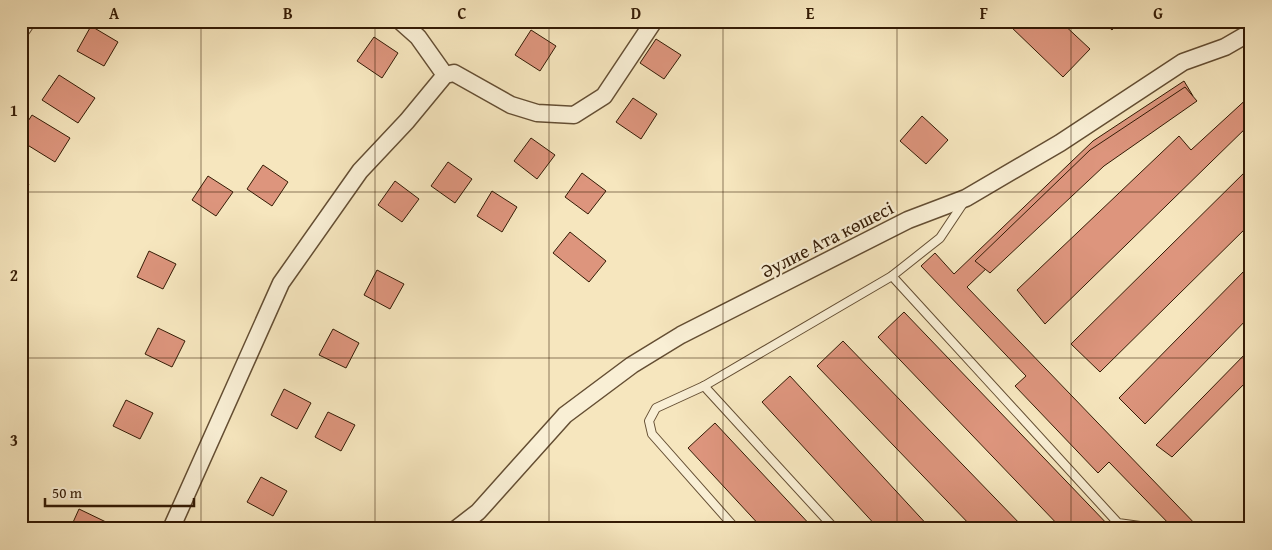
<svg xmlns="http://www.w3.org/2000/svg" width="1272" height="550" font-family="'Gentium Book Plus',serif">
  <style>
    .building { fill: #dd957d; stroke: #341b05 }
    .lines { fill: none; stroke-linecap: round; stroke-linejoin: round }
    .service-casing { stroke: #644e33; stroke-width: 10 }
    .minor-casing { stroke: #644e33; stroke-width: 19 }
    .tertiary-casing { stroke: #644e33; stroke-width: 22 }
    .service { stroke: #f9efd5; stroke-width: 8 }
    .minor { stroke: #f9efd5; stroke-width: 16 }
    .tertiary { stroke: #f9efd5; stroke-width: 20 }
    .grid { fill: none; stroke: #341b05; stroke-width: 1; stroke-opacity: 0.55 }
    .labels { text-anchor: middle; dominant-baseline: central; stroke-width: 4.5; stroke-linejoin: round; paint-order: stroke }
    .street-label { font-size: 19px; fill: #341b05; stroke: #f9efd5 }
    .neatline { fill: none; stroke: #341b05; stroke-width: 2 }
    .grid-label { font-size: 16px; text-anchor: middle; font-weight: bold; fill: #341b05 }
  </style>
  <rect width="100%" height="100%" fill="#f6e6be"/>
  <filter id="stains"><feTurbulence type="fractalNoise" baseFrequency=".004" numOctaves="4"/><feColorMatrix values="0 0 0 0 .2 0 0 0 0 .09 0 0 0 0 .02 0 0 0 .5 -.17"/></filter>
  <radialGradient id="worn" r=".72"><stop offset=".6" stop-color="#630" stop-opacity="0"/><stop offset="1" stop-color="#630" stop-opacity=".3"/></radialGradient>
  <g class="building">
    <polygon points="1013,21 1060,21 1090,49 1063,77 1009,25"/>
    <polygon points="1102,21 1120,21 1112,30"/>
    <polygon points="91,26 118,42 104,66 77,51"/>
    <polygon points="531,30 556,46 540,71 515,55"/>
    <polygon points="374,37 398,53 382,78 357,61"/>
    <polygon points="656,39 681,55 664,79 640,63"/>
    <polygon points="59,75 95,98 78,123 42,100"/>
    <polygon points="1184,81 1193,96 1106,154 967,287 1200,529 1174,529 1109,462 1098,473 1015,386 1026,376 921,266 935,253 954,274 1093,141"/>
    <polygon points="1185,87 1197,101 1104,166 990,273 975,261 1090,150"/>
    <polygon points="1251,95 1251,123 1045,324 1017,290 1179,136 1191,150"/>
    <polygon points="633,98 657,114 641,139 616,122"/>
    <polygon points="32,115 70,138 55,162 21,141 21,132"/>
    <polygon points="922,116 948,140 926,164 900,141"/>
    <polygon points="531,138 555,155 537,179 514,161"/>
    <polygon points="448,162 472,179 455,203 431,186"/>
    <polygon points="263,165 288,182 272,206 247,189"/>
    <polygon points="1251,166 1251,223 1100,372 1071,344"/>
    <polygon points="582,173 606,191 588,214 565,197"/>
    <polygon points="208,176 233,192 216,216 192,200"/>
    <polygon points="21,180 29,184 21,196"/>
    <polygon points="395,181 419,199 402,222 378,205"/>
    <polygon points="492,191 517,207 502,232 477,216"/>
    <polygon points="570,232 606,261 589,282 553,253"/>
    <polygon points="149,251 176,264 163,289 137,277"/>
    <polygon points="1251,264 1251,315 1145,424 1119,398"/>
    <polygon points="377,270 404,284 390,309 364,295"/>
    <polygon points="904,312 1112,529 1062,529 878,337"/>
    <polygon points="158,328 185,341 172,367 145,354"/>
    <polygon points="333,329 359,343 346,368 319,355"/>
    <polygon points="843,341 1025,529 974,529 817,366"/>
    <polygon points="1251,348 1251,377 1172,457 1156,445"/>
    <polygon points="790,376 931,529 879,529 762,402"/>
    <polygon points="284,389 311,403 297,429 271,415"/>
    <polygon points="126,400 153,413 140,439 113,426"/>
    <polygon points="328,412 355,425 341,451 315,437"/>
    <polygon points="715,423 814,529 763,529 688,448"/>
    <polygon points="261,477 287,491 273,516 247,502"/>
    <polygon points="79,509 106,522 103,529 70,529"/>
  </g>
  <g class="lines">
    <defs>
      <g id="service">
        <polyline points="892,276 1118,523 1140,526 1142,529"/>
        <polyline points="704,386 835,529"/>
        <polyline points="736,529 652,434 649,421 656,408 704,386 892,276 940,238 964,202"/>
      </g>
      <g id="minor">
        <polyline points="400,21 418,37 445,75"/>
        <polyline points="171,529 281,283 360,171 407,121 445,75 454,73 511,105 537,113 574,115 604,96 654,21"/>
        <polyline points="456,529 478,512 565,415 632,365 681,335 908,220 966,198 1060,143 1183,62 1225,47 1251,32"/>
      </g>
      <polyline id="tertiary" points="21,27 25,21"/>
    </defs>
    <use href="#service" class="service-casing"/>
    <use href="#minor" class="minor-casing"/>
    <use href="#tertiary" class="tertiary-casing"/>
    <use href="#service" class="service"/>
    <use href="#minor" class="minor"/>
    <use href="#tertiary" class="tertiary"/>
  </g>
  <path class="grid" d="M201,21V529M375,21V529M549,21V529M723,21V529M897,21V529M1071,21V529M21,192H1251M21,358H1251"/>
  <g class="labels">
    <g class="street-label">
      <text transform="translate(827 239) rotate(-27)">Әулие Ата көшесі</text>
    </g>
  </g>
  <rect width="1272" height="550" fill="none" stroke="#f6e6be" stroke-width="55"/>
  <path d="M45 498v8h149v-8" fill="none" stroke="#341b05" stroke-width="2.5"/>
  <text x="52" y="498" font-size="15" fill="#341b05" stroke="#f9efd5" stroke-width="4" paint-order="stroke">50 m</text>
  <rect x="28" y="28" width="1216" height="494" class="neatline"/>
  <g class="grid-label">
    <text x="114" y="19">A</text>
    <text x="288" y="19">B</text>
    <text x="462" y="19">C</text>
    <text x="636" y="19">D</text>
    <text x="810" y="19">E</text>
    <text x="984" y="19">F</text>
    <text x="1158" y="19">G</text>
    <text x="14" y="116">1</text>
    <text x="14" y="281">2</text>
    <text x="14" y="446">3</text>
  </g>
  <rect width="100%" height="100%" filter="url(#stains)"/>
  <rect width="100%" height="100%" fill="url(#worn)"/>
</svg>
